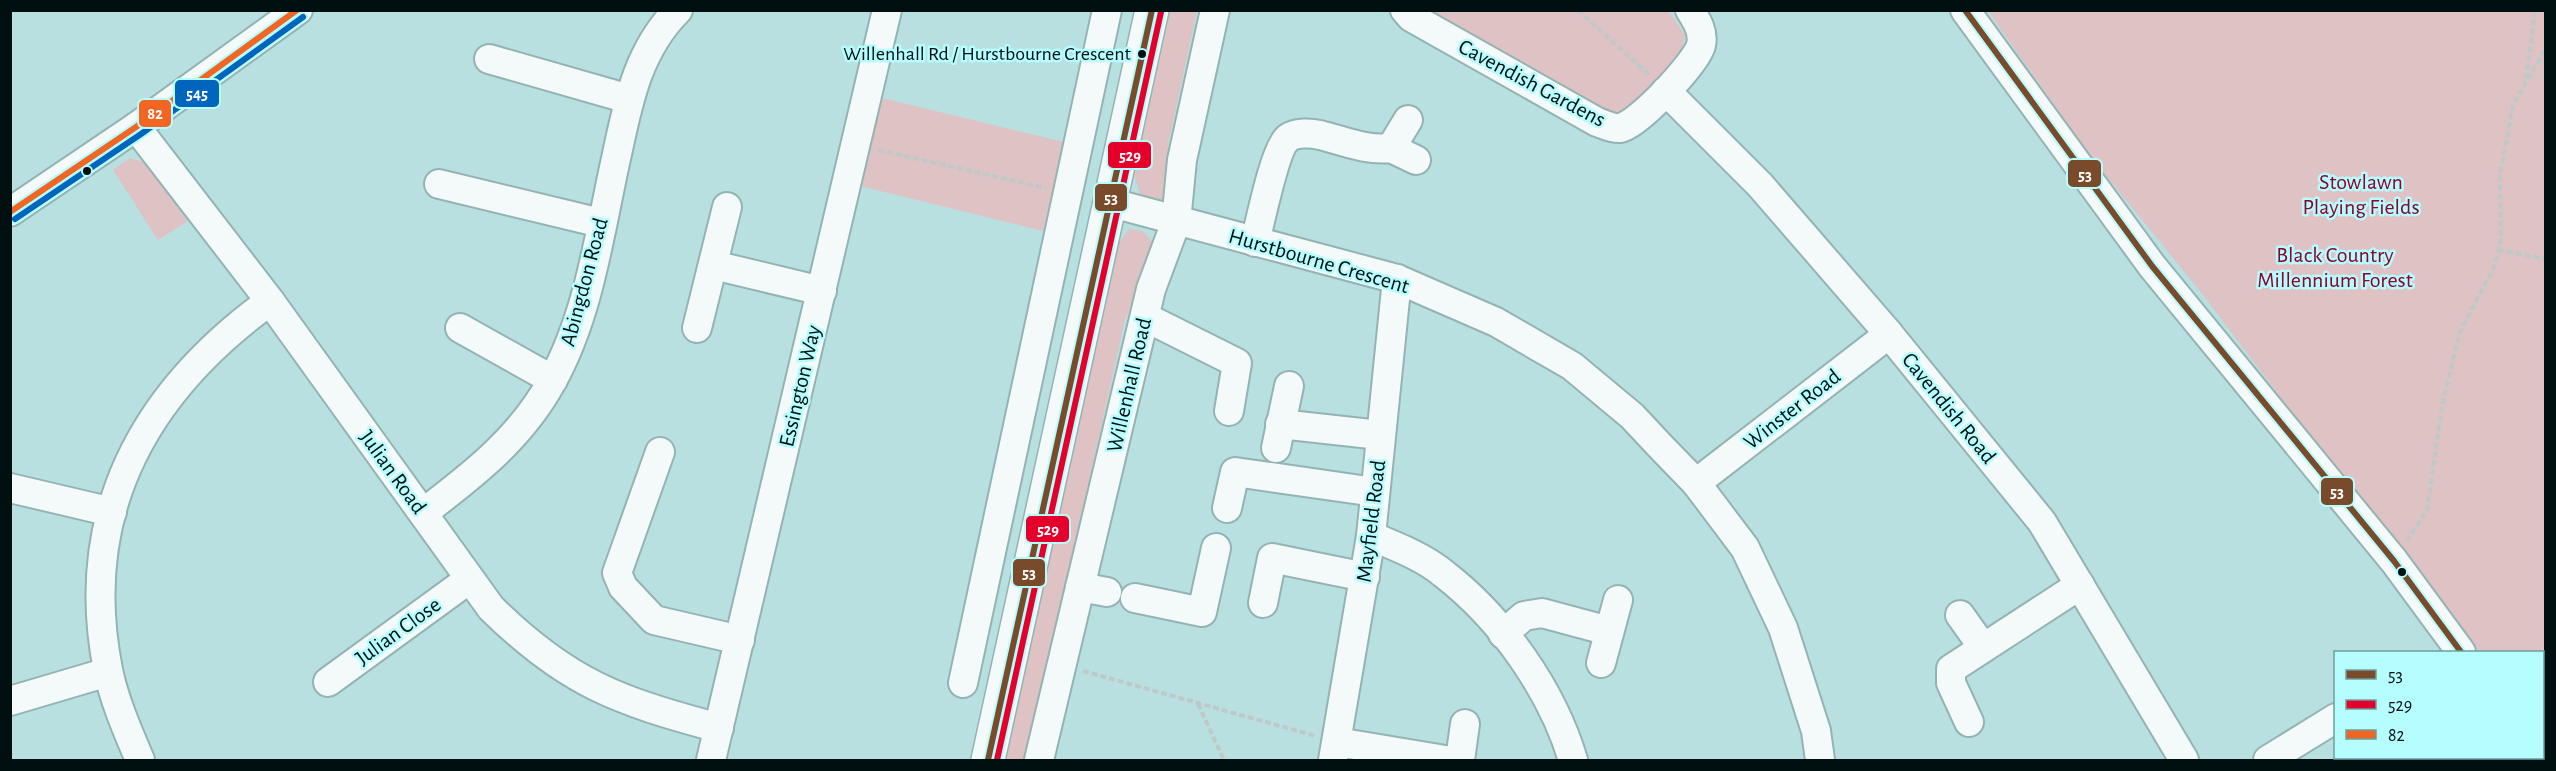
<svg xmlns="http://www.w3.org/2000/svg" width="2556" height="771" font-family="'Alegreya Sans',sans-serif">
  <style>
    .green { fill: #dec2c4 }
    .lines { fill: none; stroke-linecap: round; stroke-linejoin: round }
    .minor-casing { stroke: #94b3b3; stroke-width: 32 }
    .highway-casing { stroke: #94b3b3; stroke-width: 36 }
    .path { stroke: #bfc9c9; stroke-width: 4; stroke-dasharray: 6 3; stroke-linecap: butt }
    .minor { stroke: #f4fafa; stroke-width: 28 }
    .highway { stroke: #f4fafa; stroke-width: 33 }
    .bus-1-casing { stroke: #b5fdfe; stroke-width: 10 }
    .bus-2-casing { stroke: #b5fdfe; stroke-width: 10 }
    .bus-3-casing { stroke: #b5fdfe; stroke-width: 10 }
    .bus-4-casing { stroke: #b5fdfe; stroke-width: 10 }
    .bus-1 { stroke: #7a4b2a; stroke-width: 6 }
    .bus-2 { stroke: #e4002b; stroke-width: 6 }
    .bus-3 { stroke: #f26522; stroke-width: 6 }
    .bus-4 { stroke: #0065bd; stroke-width: 6 }
    .bus-dot { fill: #001010; stroke: #b5fdfe; stroke-width: 2 }
    .labels { text-anchor: middle; dominant-baseline: central; stroke-width: 5; stroke-linejoin: round; paint-order: stroke }
    .bus-label { font-size: 20px; fill: #001010; stroke: #b5fdfe; text-anchor: end }
    .street-label { font-size: 22px; fill: #001010; stroke: #b5fdfe }
    .park-label { font-size: 22px; fill: #8f032a; stroke: #b5fdfe }
    .line-badge { stroke: #b5fdfe; stroke-width: 2 }
    .badge-label { font-size: 16px; text-anchor: middle; font-weight: bold; fill: #fff }
  </style>
  <rect width="100%" height="100%" fill="#b8e0e0"/>
  <g class="green">
    <polygon points="1170,11 1197,11 1168,145 1168,195 1155,203 1140,194 1134,174"/>
    <polygon points="1426,11 1669,11 1686,36 1677,60 1624,112 1608,116"/>
    <polygon points="1988,11 2545,11 2545,736 2542,733 2542,652 2480,652 2325,456 2203,295 2087,152"/>
    <polygon points="882,98 1064,142 1043,231 860,186"/>
    <polygon points="130,158 150,164 188,221 158,240 113,170"/>
    <polygon points="1129,229 1143,231 1156,246 1125,320 1027,760 1006,760 1087,371 1117,246"/>
  </g>
  <g class="lines">
    <defs>
      <g id="minor">
        <path d="M1405,10L1411,17L1597,122C1603,124 1613,129 1620,128C1637,126 1697,62 1701,45C1704,32 1697,21 1690,10"/>
        <polyline points="1965,10 2152,266 2394,561 2461,652"/>
        <polyline points="489,59 629,99"/>
        <polyline points="1666,91 1760,185 1889,334 2042,522 2184,760"/>
        <path d="M136,127L270,301L491,608C567,683 618,701 719,728"/>
        <polyline points="1391,148 1416,160"/>
        <polyline points="439,184 601,223"/>
        <polyline points="1112,203 1397,279 1496,322 1572,366 1632,416 1662,448 1696,483 1745,548 1783,628 1816,731 1820,760"/>
        <polyline points="10,212 136,127 298,10"/>
        <path d="M1255,242C1260,223 1275,148 1288,138C1296,132 1311,133 1320,135C1344,141 1366,151 1391,148L1408,120"/>
        <polyline points="713,265 822,291"/>
        <polyline points="1145,317 1237,363 1229,411"/>
        <polyline points="460,328 553,380"/>
        <polyline points="697,328 727,207"/>
        <polyline points="1280,424 1380,435"/>
        <polyline points="1276,448 1289,386"/>
        <polyline points="660,452 617,573 623,587 654,620 740,640"/>
        <polyline points="1696,483 1889,334"/>
        <polyline points="10,488 112,512"/>
        <polyline points="1227,508 1235,472 1375,492"/>
        <path d="M423,513C473,475 521,438 552,381C590,313 600,229 617,154C628,102 638,50 678,10"/>
        <path d="M1371,536C1395,546 1424,557 1444,574C1502,619 1552,690 1573,760"/>
        <polyline points="1080,587 1107,592"/>
        <polyline points="1135,598 1202,612 1216,548"/>
        <polyline points="1263,603 1272,558 1365,577"/>
        <polyline points="1960,615 1982,646"/>
        <polyline points="1503,634 1524,616 1542,613 1609,631"/>
        <polyline points="1601,663 1618,600"/>
        <polyline points="328,682 468,580"/>
        <polyline points="963,683 1107,10"/>
        <polyline points="10,701 108,672"/>
        <polyline points="1969,722 1951,683 1951,669 2080,585"/>
        <polyline points="1337,742 1445,760"/>
        <polyline points="2540,758 2542,760"/>
        <path d="M140,760C128,732 114,700 108,670C77,513 144,392 270,301"/>
        <polyline points="711,760 887,10"/>
        <polyline points="1039,760 1151,289 1176,222 1182,160 1215,10"/>
        <polyline points="1333,760 1371,536 1397,279"/>
        <polyline points="1460,760 1465,724"/>
        <polyline points="2268,760 2336,718"/>
      </g>
      <polyline id="highway" points="988,760 1152,10"/>
    </defs>
    <use href="#minor" class="minor-casing"/>
    <use href="#highway" class="highway-casing"/>
    <g class="path">
      <polyline points="1578,10 1650,76"/>
      <polyline points="2526,79 2535,10"/>
      <polyline points="878,150 1046,188"/>
      <polyline points="2498,250 2546,259"/>
      <polyline points="2407,541 2427,510 2442,406 2459,334 2494,267 2501,240 2500,176 2513,105 2546,48"/>
      <polyline points="1083,671 1316,736"/>
      <polyline points="1198,704 1224,760"/>
    </g>
    <use href="#minor" class="minor"/>
    <use href="#highway" class="highway"/>
    <defs>
      <g id="bus-1">
        <polyline points="1965,10 2152,266 2394,561 2461,652"/>
        <polyline points="988,760 1152,10"/>
      </g>
      <polyline id="bus-2" points="997,760 1161,12"/>
      <polyline id="bus-3" points="10,212 136,127 297,10"/>
      <polyline id="bus-4" points="15,219 141,134 303,17"/>
    </defs>
    <use href="#bus-1" class="bus-1-casing"/>
    <use href="#bus-2" class="bus-2-casing"/>
    <use href="#bus-3" class="bus-3-casing"/>
    <use href="#bus-4" class="bus-4-casing"/>
    <use href="#bus-1" class="bus-1"/>
    <use href="#bus-2" class="bus-2"/>
    <use href="#bus-3" class="bus-3"/>
    <use href="#bus-4" class="bus-4"/>
  </g>
  <g class="bus-dot">
    <circle cx="1142" cy="54" r="5"/>
    <circle cx="87" cy="171" r="5"/>
    <circle cx="2402" cy="572" r="5"/>
  </g>
  <g class="labels">
    <g class="bus-label">
      <text x="1131" y="54">Willenhall Rd / Hurstbourne Crescent</text>
    </g>
    <g class="street-label">
      <text transform="translate(1532 83) rotate(28)">Cavendish Gardens</text>
      <text transform="translate(1319 261) rotate(16)">Hurstbourne Crescent</text>
      <text transform="translate(584 282) rotate(-75)">Abingdon Road</text>
      <text transform="translate(1129 385) rotate(-77)">Willenhall Road</text>
      <text transform="translate(800 386) rotate(-77)">Essington Way</text>
      <text transform="translate(1949 408) rotate(51)">Cavendish Road</text>
      <text transform="translate(1792 409) rotate(-38)">Winster Road</text>
      <text transform="translate(393 472) rotate(54)">Julian Road</text>
      <text transform="translate(1371 521) rotate(-83)">Mayfield Road</text>
      <text transform="translate(398 631) rotate(-36)">Julian Close</text>
    </g>
    <g class="park-label">
      <text x="2361" y="182">Stowlawn<tspan x="2361" dy="25">Playing Fields</tspan></text>
      <text x="2335" y="255">Black Country<tspan x="2335" dy="25">Millennium Forest</tspan></text>
    </g>
  </g>
  <g class="line-badge">
    <rect x="174" y="79" width="46" height="29" rx="6" fill="#0065bd"/>
    <rect x="138" y="99" width="34" height="29" rx="6" fill="#f26522"/>
    <rect x="1107" y="141" width="45" height="28" rx="6" fill="#e4002b"/>
    <rect x="2067" y="159" width="35" height="29" rx="6" fill="#7a4b2a"/>
    <rect x="1094" y="183" width="34" height="29" rx="6" fill="#7a4b2a"/>
    <rect x="2320" y="477" width="34" height="29" rx="6" fill="#7a4b2a"/>
    <rect x="1025" y="515" width="45" height="28" rx="6" fill="#e4002b"/>
    <rect x="1012" y="558" width="34" height="29" rx="6" fill="#7a4b2a"/>
  </g>
  <g class="badge-label">
    <text x="197" y="99">545</text>
    <text x="155" y="119">82</text>
    <text x="1130" y="161">529</text>
    <text x="2085" y="180">53</text>
    <text x="1111" y="203">53</text>
    <text x="2337" y="497">53</text>
    <text x="1048" y="535">529</text>
    <text x="1029" y="578">53</text>
  </g>
  <rect width="2556" height="771" fill="none" stroke="#001010" stroke-width="24"/>
  <rect x="2334" y="651" width="210" height="108" fill="#b5fdfe" stroke="#6d9e9f" stroke-width="1.5"/>
  <rect x="2346" y="670" width="30" height="9" fill="#7a4b2a" stroke="#6d9e9f" stroke-width="1.5"/>
  <text x="2388" y="681" font-size="18" fill="#001010">53</text>
  <rect x="2346" y="700" width="30" height="9" fill="#e4002b" stroke="#6d9e9f" stroke-width="1.5"/>
  <text x="2388" y="711" font-size="18" fill="#001010">529</text>
  <rect x="2346" y="730" width="30" height="9" fill="#f26522" stroke="#6d9e9f" stroke-width="1.5"/>
  <text x="2388" y="741" font-size="18" fill="#001010">82</text>
</svg>
